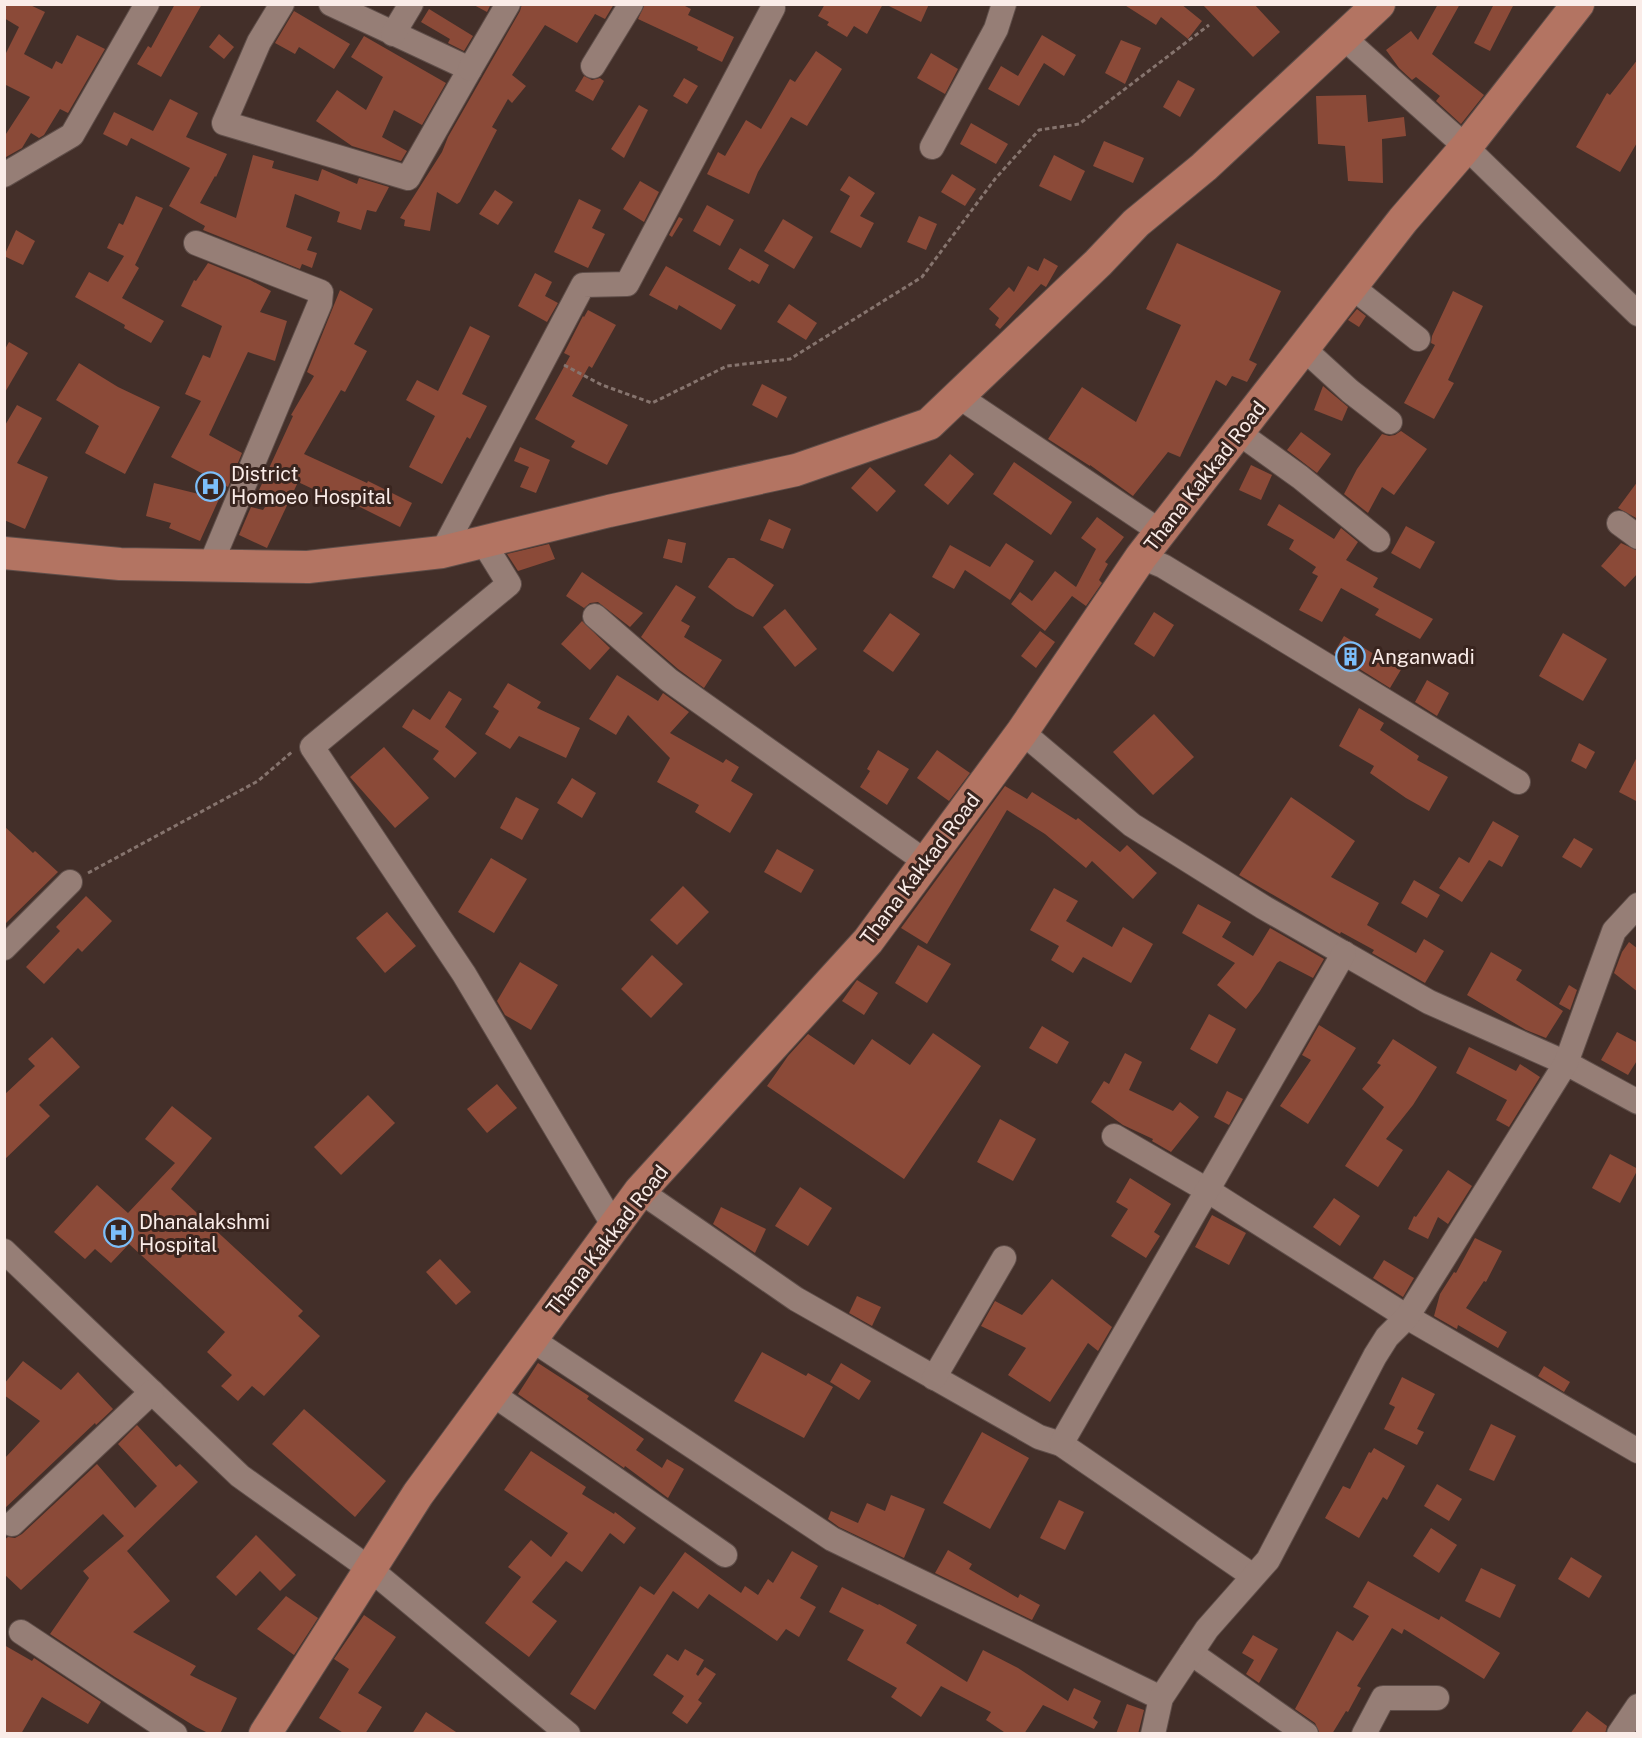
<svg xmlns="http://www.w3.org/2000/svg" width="1642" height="1738" font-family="'Public Sans',sans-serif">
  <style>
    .building { fill: #8b4a38 }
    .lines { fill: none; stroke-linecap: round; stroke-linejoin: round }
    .minor-casing { stroke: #5f4e49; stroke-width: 26 }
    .major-casing { stroke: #5f4e49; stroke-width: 34 }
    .path { stroke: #86746e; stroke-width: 3; stroke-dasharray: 4.5 3; stroke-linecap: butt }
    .minor { stroke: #967e76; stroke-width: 24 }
    .major { stroke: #b37462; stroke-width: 32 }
    .labels { text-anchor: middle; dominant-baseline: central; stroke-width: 6; stroke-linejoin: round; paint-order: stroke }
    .poi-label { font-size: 20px; fill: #faece8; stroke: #39251f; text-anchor: start }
    .street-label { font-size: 20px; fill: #faece8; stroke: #39251f }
  </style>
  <rect width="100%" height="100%" fill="#432f29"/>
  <g class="building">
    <polygon points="4,4 28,4 45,12 24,54 52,69 56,61 62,64 77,35 105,49 68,113 60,109 44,135 39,138 31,133 22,148 6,157 4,156 4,137 30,97 4,84 4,57 19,27 4,18"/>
    <polygon points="175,4 202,4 161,77 137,64 148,46 151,48"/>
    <polygon points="472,4 491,4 487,12"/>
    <polygon points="522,4 614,4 605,19 595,14 577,43 545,25 512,75 526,86 512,103 508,99 492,127 497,130 460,202 457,204 437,192 430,231 404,226 405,220 400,218 442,152 448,137 520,11"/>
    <polygon points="645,4 681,4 691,9 688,15 734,37 722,62 697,50 698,47 638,19"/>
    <polygon points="825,4 883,4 867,34 854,26 847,37 827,25 829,22 818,16"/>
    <polygon points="885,4 929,4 921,22"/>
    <polygon points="1123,4 1181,4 1202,21 1188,39 1161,17 1156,25"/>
    <polygon points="1202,4 1254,4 1280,32 1253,57"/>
    <polygon points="1438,4 1460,4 1432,54 1484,95 1461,124 1436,101 1440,96 1416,77 1412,80 1399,68 1386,50 1411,31 1418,40"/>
    <polygon points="1494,4 1514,4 1490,51 1474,43"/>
    <polygon points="429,9 473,36 464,51 448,43 450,39 421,22"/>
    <polygon points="294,11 350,44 334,69 299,47 295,54 275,43"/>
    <polygon points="219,34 234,47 224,59 209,47"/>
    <polygon points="1042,35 1076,55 1064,76 1044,63 1019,106 988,89 1001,66 1018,76"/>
    <polygon points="364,36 446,83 422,125 394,110 382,137 407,151 401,161 352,146 316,121 337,90 366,110 383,77 351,57"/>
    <polygon points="1121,40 1141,48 1125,84 1105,73"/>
    <polygon points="816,51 842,69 807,126 791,117 758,172 749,194 707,174 718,152 725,156 746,120 761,129 790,79 795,82"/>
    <polygon points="931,53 958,69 945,94 917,78"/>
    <polygon points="1638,59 1638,141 1620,172 1576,147 1607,93 1610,95"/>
    <polygon points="584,76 592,80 600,78 604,81 593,101 575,91"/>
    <polygon points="684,78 698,86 687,104 673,96"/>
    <polygon points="1178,80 1195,89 1180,117 1163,107"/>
    <polygon points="1366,95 1368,122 1404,117 1406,136 1382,139 1383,183 1348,181 1345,146 1318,144 1316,96"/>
    <polygon points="170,99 198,113 186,137 227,154 216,177 215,176 200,203 236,218 253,155 274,161 272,168 318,181 322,169 357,184 359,178 389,187 376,212 367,210 361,230 337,222 340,212 295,194 286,227 312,237 307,250 317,253 312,268 302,264 300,269 203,230 205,226 169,206 190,168 131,138 127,146 103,134 114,112 153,131"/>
    <polygon points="639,105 648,110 624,158 611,149"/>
    <polygon points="971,123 1008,144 996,164 960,144"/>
    <polygon points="1104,141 1144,158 1133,183 1093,166"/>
    <polygon points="1054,155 1085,171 1071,201 1039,186"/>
    <polygon points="952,174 976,189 965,206 941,192"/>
    <polygon points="849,176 875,193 860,216 874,223 861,248 830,232 850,196 840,190"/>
    <polygon points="640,181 659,192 644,222 623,209"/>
    <polygon points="495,190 513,202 498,225 479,214"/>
    <polygon points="136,196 163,208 135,265 139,268 122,298 164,321 151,343 124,328 125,325 75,297 89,272 108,282 124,256 107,248 119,223 123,225"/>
    <polygon points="579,199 601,210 592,228 605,234 588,268 554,252"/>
    <polygon points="707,205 734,220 720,246 693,231"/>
    <polygon points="919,216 937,224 926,250 907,242"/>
    <polygon points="679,217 683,219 672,237 669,235"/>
    <polygon points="783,219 813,237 794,269 764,251"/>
    <polygon points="16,230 35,241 23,265 4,256"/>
    <polygon points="1177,243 1281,291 1249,360 1257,364 1247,382 1232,376 1226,386 1216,380 1180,457 1168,452 1133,496 1090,465 1090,466 1048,439 1082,387 1136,422 1181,325 1146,309"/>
    <polygon points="740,248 769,265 759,284 752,280 750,282 728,269"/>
    <polygon points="1044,258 1058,266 1046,287 1041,284 1000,329 995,325 999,318 989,309 1009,287 1014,292 1028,266 1038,271"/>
    <polygon points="208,263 250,280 271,291 260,312 287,321 275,361 248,352 209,435 242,453 228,487 171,457 201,401 185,394 203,355 210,358 222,326 181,306 194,280 196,281"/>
    <polygon points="666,266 736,305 721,330 679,305 677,310 649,295"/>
    <polygon points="535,273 552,282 545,296 558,303 547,322 518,306"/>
    <polygon points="340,290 373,309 354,344 367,351 345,392 341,390 304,454 367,483 368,481 412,503 400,527 346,500 345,504 298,482 267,548 239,535 251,507 263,510 265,507 254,501 293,416 291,415 314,376 307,372"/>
    <polygon points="1453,291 1483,306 1448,380 1454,383 1434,419 1404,403 1435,345 1431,343 1432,336"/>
    <polygon points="789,304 817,323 806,340 777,322"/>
    <polygon points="1357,309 1366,316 1359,327 1348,320"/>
    <polygon points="588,310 616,325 592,368 589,366 572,396 628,425 607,465 571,447 575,441 535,419 570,356 564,353 583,316 584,317"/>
    <polygon points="470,326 490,336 462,394 487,406 470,439 467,437 442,484 409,467 435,416 406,400 417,380 438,391"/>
    <polygon points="9,342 28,353 4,394 4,351"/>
    <polygon points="79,363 118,387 160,407 125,474 85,453 99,426 56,400"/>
    <polygon points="762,384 787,397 777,418 752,405"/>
    <polygon points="1323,386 1348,407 1342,421 1314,410"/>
    <polygon points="17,405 42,418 17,463 48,477 25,529 4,520 4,427"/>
    <polygon points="1401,431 1427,449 1394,495 1382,487 1368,513 1344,494 1357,469 1382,434 1389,436 1395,435"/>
    <polygon points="1301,432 1331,454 1317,473 1287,450"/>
    <polygon points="520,447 550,460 536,493 520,487 529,467 514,461"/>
    <polygon points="950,454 974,474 948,505 924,485"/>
    <polygon points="1014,462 1072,502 1051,535 993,494"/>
    <polygon points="1251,465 1272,475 1261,500 1239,490"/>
    <polygon points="870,467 896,491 877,512 851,488"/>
    <polygon points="1638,481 1638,519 1618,508"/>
    <polygon points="154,483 219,499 200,541 169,528 171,523 146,516"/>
    <polygon points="1279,504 1334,539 1341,528 1358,542 1346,560 1378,578 1373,587 1433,619 1420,639 1375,615 1379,609 1341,588 1322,622 1299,610 1318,576 1312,573 1316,567 1289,549 1294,540 1267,525"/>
    <polygon points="1097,517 1124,537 1105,562 1108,564 1099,580 1102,583 1086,606 1072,596 1045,631 1011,604 1020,592 1032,601 1055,571 1076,587 1096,549 1081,538"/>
    <polygon points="769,519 791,529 783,549 760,540"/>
    <polygon points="1406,526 1435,542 1420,569 1391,553"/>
    <polygon points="668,539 686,543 682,563 663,558"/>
    <polygon points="1006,543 1034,561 1010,600 965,570 954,589 932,577 950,545 990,567"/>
    <polygon points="1621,543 1638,551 1638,573 1625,587 1601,566"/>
    <polygon points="549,544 555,559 518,571 507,554"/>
    <polygon points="728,558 734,558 774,585 753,617 736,608 708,587"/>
    <polygon points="582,572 610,591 643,613 630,627 598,602 590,603 584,608 566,596"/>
    <polygon points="676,585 696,597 681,621 690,626 684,637 722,660 704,688 678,669 641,637"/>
    <polygon points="785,609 817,649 795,667 763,627"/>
    <polygon points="1154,612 1174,625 1154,657 1134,644"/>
    <polygon points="890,613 920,634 893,672 863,651"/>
    <polygon points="582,621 610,648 590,670 561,644"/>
    <polygon points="1040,631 1055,642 1036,668 1021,656"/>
    <polygon points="1563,633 1607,659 1583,701 1539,676"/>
    <polygon points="1344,636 1379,657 1381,655 1402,668 1390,688 1334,653"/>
    <polygon points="617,675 658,701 663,693 689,712 670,733 723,763 726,759 739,767 731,781 753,794 730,833 695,812 699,805 657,782 670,758 628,715 616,735 589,719"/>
    <polygon points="1427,680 1449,693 1437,716 1415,702"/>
    <polygon points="508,683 541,702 537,708 580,728 566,758 519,736 510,749 485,734 499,711 493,707"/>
    <polygon points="449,691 462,699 445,727 477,753 455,778 433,759 439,751 402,727 413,709 430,720"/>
    <polygon points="1359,708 1384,723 1380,730 1419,756 1417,760 1448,777 1429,811 1406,798 1370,773 1374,766 1339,746"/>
    <polygon points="1154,714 1194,757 1153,795 1113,752"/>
    <polygon points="1579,743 1595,752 1586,769 1571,761"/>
    <polygon points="384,747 429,798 395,828 350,777"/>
    <polygon points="878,750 909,769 887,805 860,787 870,771 867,769"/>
    <polygon points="937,750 970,773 949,801 917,778"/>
    <polygon points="1638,755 1638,802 1619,792"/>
    <polygon points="572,778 596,793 582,818 557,803"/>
    <polygon points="1005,786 1027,799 1032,792 1076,820 1078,818 1120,852 1127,845 1157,873 1133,899 1092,861 1086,868 1045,834 1007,810 927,944 901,928"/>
    <polygon points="516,797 539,809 522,840 500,828"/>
    <polygon points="1291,797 1355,841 1331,877 1379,903 1367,925 1416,953 1424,939 1444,951 1425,983 1372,953 1374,950 1341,932 1340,934 1239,875"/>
    <polygon points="1493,821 1519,836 1502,867 1489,860 1462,902 1439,888 1459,857 1469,863"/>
    <polygon points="4,826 33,853 35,851 58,872 4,925"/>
    <polygon points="1574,838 1593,849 1581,868 1562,857"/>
    <polygon points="777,849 814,870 801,893 764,872"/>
    <polygon points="491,858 527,879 494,933 458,912"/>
    <polygon points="1414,880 1440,895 1427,918 1401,903"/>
    <polygon points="683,886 709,912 677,945 650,920"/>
    <polygon points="1054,888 1078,901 1066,921 1112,947 1123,927 1153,944 1131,983 1083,957 1073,973 1051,960 1059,946 1030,930"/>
    <polygon points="86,896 112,921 82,952 78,948 44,984 26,967 60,931 56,927"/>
    <polygon points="1198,904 1231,922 1222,937 1253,956 1270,928 1324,959 1313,978 1280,961 1277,963 1260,991 1246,1009 1217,985 1235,963 1182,933"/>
    <polygon points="387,912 416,946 385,973 356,938"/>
    <polygon points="1629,942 1638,949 1638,992 1614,973 1622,952"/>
    <polygon points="918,945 951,964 927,1003 895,983"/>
    <polygon points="1491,952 1522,970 1516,980 1563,1011 1546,1038 1526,1030 1467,995"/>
    <polygon points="652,955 683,984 651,1018 621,989"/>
    <polygon points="520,962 558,985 531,1030 505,1015 497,1001"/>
    <polygon points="857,980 878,993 864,1015 842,1001"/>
    <polygon points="1569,985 1577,990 1570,1010 1559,1004"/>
    <polygon points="1209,1014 1236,1029 1217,1064 1190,1049"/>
    <polygon points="1319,1025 1356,1048 1308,1124 1280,1106 1311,1060 1302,1055"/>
    <polygon points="1042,1026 1069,1042 1057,1064 1029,1048"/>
    <polygon points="1617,1032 1638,1043 1638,1059 1628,1075 1601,1060"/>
    <polygon points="933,1033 981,1066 904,1179 767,1086 788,1056 808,1034 854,1065 872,1039 910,1065"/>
    <polygon points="52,1037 80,1067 39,1105 50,1116 4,1160 4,1095 35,1066 28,1059"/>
    <polygon points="1393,1039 1437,1067 1413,1105 1386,1139 1403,1150 1378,1187 1345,1166 1384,1107 1362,1089 1381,1065 1377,1063"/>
    <polygon points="1469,1047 1516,1071 1520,1064 1540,1077 1509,1127 1496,1120 1507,1100 1456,1073"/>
    <polygon points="1125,1053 1142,1062 1129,1090 1173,1111 1180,1102 1199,1117 1171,1152 1152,1141 1153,1139 1123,1125 1091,1102 1104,1081 1109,1084"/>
    <polygon points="497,1084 517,1108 487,1133 467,1109"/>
    <polygon points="1227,1091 1243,1099 1229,1125 1214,1117"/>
    <polygon points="368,1095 395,1123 341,1175 314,1147"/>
    <polygon points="172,1106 212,1138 171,1189 303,1311 298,1316 320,1336 264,1396 252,1386 238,1401 221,1386 232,1375 207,1352 225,1332 129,1244 111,1263 95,1249 85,1259 54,1232 97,1185 128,1213 175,1163 145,1139"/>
    <polygon points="1000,1119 1036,1139 1013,1181 977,1162"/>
    <polygon points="1610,1154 1638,1169 1620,1203 1592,1188"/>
    <polygon points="1448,1170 1472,1186 1448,1224 1438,1217 1428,1239 1408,1229 1414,1216 1416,1217"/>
    <polygon points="1130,1178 1171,1204 1154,1232 1160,1236 1146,1258 1111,1236 1128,1209 1116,1202"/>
    <polygon points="800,1187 832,1208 808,1246 775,1226"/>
    <polygon points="1334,1198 1360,1216 1340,1246 1313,1227"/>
    <polygon points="721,1207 766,1229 755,1253 713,1224"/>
    <polygon points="1212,1215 1246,1233 1229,1265 1195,1247"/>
    <polygon points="1475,1238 1502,1251 1486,1282 1484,1281 1466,1308 1507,1332 1498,1348 1458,1325 1457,1329 1455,1328 1434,1316 1440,1294 1454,1272 1456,1273"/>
    <polygon points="440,1259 471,1292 456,1305 426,1272"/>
    <polygon points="1384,1260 1414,1278 1403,1297 1373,1278"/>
    <polygon points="1052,1279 1112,1327 1098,1351 1088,1343 1050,1402 1008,1375 1026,1348 981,1326 995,1301 1022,1315"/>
    <polygon points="857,1296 881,1307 872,1326 849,1313"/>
    <polygon points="762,1352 806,1376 808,1373 833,1387 804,1438 734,1401"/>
    <polygon points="23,1361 61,1390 78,1372 113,1409 96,1425 95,1423 4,1509 4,1459 40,1421 4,1395 4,1384"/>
    <polygon points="538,1363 589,1396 587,1399 644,1439 636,1450 662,1468 667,1459 684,1469 668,1498 625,1466 624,1468 518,1394"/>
    <polygon points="841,1363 871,1381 859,1400 830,1382"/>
    <polygon points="1544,1366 1570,1382 1564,1392 1538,1376"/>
    <polygon points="1402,1377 1435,1394 1417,1429 1424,1432 1417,1445 1384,1429 1395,1407 1389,1404"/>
    <polygon points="304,1409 386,1481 355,1517 272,1444"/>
    <polygon points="1491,1424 1516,1436 1494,1481 1469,1470"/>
    <polygon points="137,1425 176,1467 180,1464 198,1482 127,1551 170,1601 133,1632 196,1666 190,1675 237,1698 220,1734 210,1734 196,1727 115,1677 50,1634 89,1578 83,1571 124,1536 103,1514 21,1590 4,1574 4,1540 8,1537 15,1538 22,1534 97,1464 135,1508 157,1486 118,1444"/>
    <polygon points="982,1432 1029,1458 990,1529 943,1503"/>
    <polygon points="1374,1448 1405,1466 1387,1500 1383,1497 1359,1538 1325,1518 1343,1486 1350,1489 1369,1452 1371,1453"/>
    <polygon points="531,1451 586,1487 582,1494 614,1514 615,1512 636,1528 624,1544 610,1533 582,1572 566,1561 532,1602 557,1621 529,1657 485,1623 521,1577 508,1567 531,1540 551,1557 568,1533 504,1490"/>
    <polygon points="1437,1484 1462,1499 1449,1521 1424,1506"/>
    <polygon points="891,1495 925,1509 904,1558 839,1527 828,1519 831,1511 858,1523 867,1503 885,1511"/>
    <polygon points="1059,1500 1084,1512 1065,1550 1040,1538"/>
    <polygon points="1431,1528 1457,1545 1439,1573 1413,1556"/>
    <polygon points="256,1535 296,1575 280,1591 260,1571 236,1596 216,1577"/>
    <polygon points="948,1550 972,1564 969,1569 1018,1598 1020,1594 1040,1605 1032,1620 935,1573"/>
    <polygon points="792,1551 818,1566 800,1598 816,1607 799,1637 786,1629 777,1641 709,1594 698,1609 673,1591 595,1710 570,1694 640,1586 654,1595 685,1552 741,1593 745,1586 758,1595 768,1579 773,1583"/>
    <polygon points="1571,1557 1602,1576 1589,1598 1558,1579"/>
    <polygon points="1481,1568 1516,1585 1500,1618 1465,1601"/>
    <polygon points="1368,1581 1439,1620 1441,1616 1500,1653 1484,1679 1404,1629 1402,1634 1392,1628 1357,1686 1361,1688 1348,1712 1346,1711 1332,1734 1320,1734 1315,1723 1295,1709 1337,1631 1353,1641 1369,1616 1353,1607"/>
    <polygon points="842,1587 878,1605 879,1604 917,1625 906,1643 967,1682 983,1650 1018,1668 1068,1701 1074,1688 1101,1701 1093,1718 1098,1722 1094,1729 1043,1705 1024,1734 1007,1734 986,1720 991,1712 941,1686 921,1717 891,1697 897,1688 847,1660 864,1630 829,1612"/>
    <polygon points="286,1596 318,1618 294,1655 257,1629"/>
    <polygon points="364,1615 396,1637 358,1693 382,1707 365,1734 345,1734 319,1718 349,1669 334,1659"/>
    <polygon points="1253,1635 1278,1649 1259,1683 1246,1674 1254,1660 1242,1653"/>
    <polygon points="4,1645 32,1661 34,1658 101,1702 88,1724 42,1697 21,1734 4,1734"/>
    <polygon points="685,1649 704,1660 696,1674 698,1676 705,1667 716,1674 698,1700 702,1703 687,1724 672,1713 684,1696 653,1675 667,1654 678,1661"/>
    <polygon points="1127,1704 1144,1710 1138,1734 1116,1734"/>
    <polygon points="1587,1711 1607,1726 1605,1734 1570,1734"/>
    <polygon points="426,1712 459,1734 412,1734"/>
  </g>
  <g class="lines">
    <defs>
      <g id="minor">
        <polyline points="282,4 259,42 224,123 408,178 470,69 331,4"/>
        <polyline points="393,34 411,4"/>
        <polyline points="1344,38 1466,147 1638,314"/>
        <polyline points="593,66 631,4"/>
        <polyline points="470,69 508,4"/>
        <polyline points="932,147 996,29 1004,4"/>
        <polyline points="4,175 72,135 147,4"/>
        <polyline points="196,243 321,292 320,303 210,566"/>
        <polyline points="1352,287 1418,339"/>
        <polyline points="1304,349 1350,391 1390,422"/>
        <polyline points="958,396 1161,532"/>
        <polyline points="1239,433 1300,477 1378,540"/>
        <polyline points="1619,523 1638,537"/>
        <polyline points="483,542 509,584 312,747 464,974 614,1226"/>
        <polyline points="442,552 583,285 627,284 773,8"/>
        <polyline points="1141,557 1163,566 1518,782"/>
        <polyline points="595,616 669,680 926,862"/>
        <polyline points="1022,732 1132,825 1263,907 1429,1002 1566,1063 1638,1102"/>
        <polyline points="4,948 70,882"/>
        <polyline points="1114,1136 1207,1190 1407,1317 1638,1451"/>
        <polyline points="640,1191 796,1299 1039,1437 1061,1444 1253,1576"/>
        <polyline points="4,1251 240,1476 370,1569 568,1734"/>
        <polyline points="531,1339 832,1539 1161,1698"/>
        <polyline points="934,1378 1004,1258"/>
        <polyline points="491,1393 725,1555"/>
        <polyline points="1061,1444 1344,953"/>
        <polyline points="12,1524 152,1392"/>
        <polyline points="21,1632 175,1734"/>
        <polyline points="1191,1653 1306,1734"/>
        <polyline points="1153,1734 1161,1698 1207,1629 1268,1560 1375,1356 1387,1337 1407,1317 1566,1063 1614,931 1638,905"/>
        <polyline points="1364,1734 1383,1698 1437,1698"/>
        <polyline points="1619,1734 1638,1706"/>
      </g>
      <g id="major">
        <polyline points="4,553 120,564 308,567 442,552 609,511 796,470 929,424 1098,263 1136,223 1204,167 1379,4"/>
        <polyline points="265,1734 418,1494 640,1191 868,941 1022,732 1141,557 1403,220 1466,147 1578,4"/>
      </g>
    </defs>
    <use href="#minor" class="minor-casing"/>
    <use href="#major" class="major-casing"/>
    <g class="path">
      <polyline points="564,365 602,385 652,403 727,366 790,359 922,277 995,179 1039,130 1079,124 1209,25"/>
      <polyline points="88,873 258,781 293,751"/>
    </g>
    <use href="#minor" class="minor"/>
    <use href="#major" class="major"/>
  </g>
  <defs>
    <symbol id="hospital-ring" viewBox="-11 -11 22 22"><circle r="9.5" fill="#39251f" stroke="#7cbef9" stroke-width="1.5"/><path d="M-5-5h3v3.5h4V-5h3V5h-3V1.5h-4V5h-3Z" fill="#7cbef9"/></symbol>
    <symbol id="building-ring" viewBox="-11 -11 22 22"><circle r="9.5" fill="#39251f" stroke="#7cbef9" stroke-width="1.5"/><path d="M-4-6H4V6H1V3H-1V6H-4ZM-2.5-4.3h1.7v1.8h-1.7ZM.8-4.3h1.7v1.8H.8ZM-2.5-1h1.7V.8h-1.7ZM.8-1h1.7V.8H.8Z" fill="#7cbef9"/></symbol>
  </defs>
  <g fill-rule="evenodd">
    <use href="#hospital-ring" x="194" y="470" width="33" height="33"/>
    <use href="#building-ring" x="1334" y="640" width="33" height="33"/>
    <use href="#hospital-ring" x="102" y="1216" width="33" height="33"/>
  </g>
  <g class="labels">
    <g class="poi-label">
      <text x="231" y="474">District<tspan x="231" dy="23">Homoeo Hospital</tspan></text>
      <text x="1371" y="657">Anganwadi</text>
      <text x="139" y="1222">Dhanalakshmi<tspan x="139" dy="23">Hospital</tspan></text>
    </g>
    <g class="street-label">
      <text transform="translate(1205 476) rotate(-52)">Thana Kakkad Road</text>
      <text transform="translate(920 869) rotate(-53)">Thana Kakkad Road</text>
      <text transform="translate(607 1240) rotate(-52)">Thana Kakkad Road</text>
    </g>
  </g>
  <rect width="1642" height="1738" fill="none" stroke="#faece8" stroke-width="12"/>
</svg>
